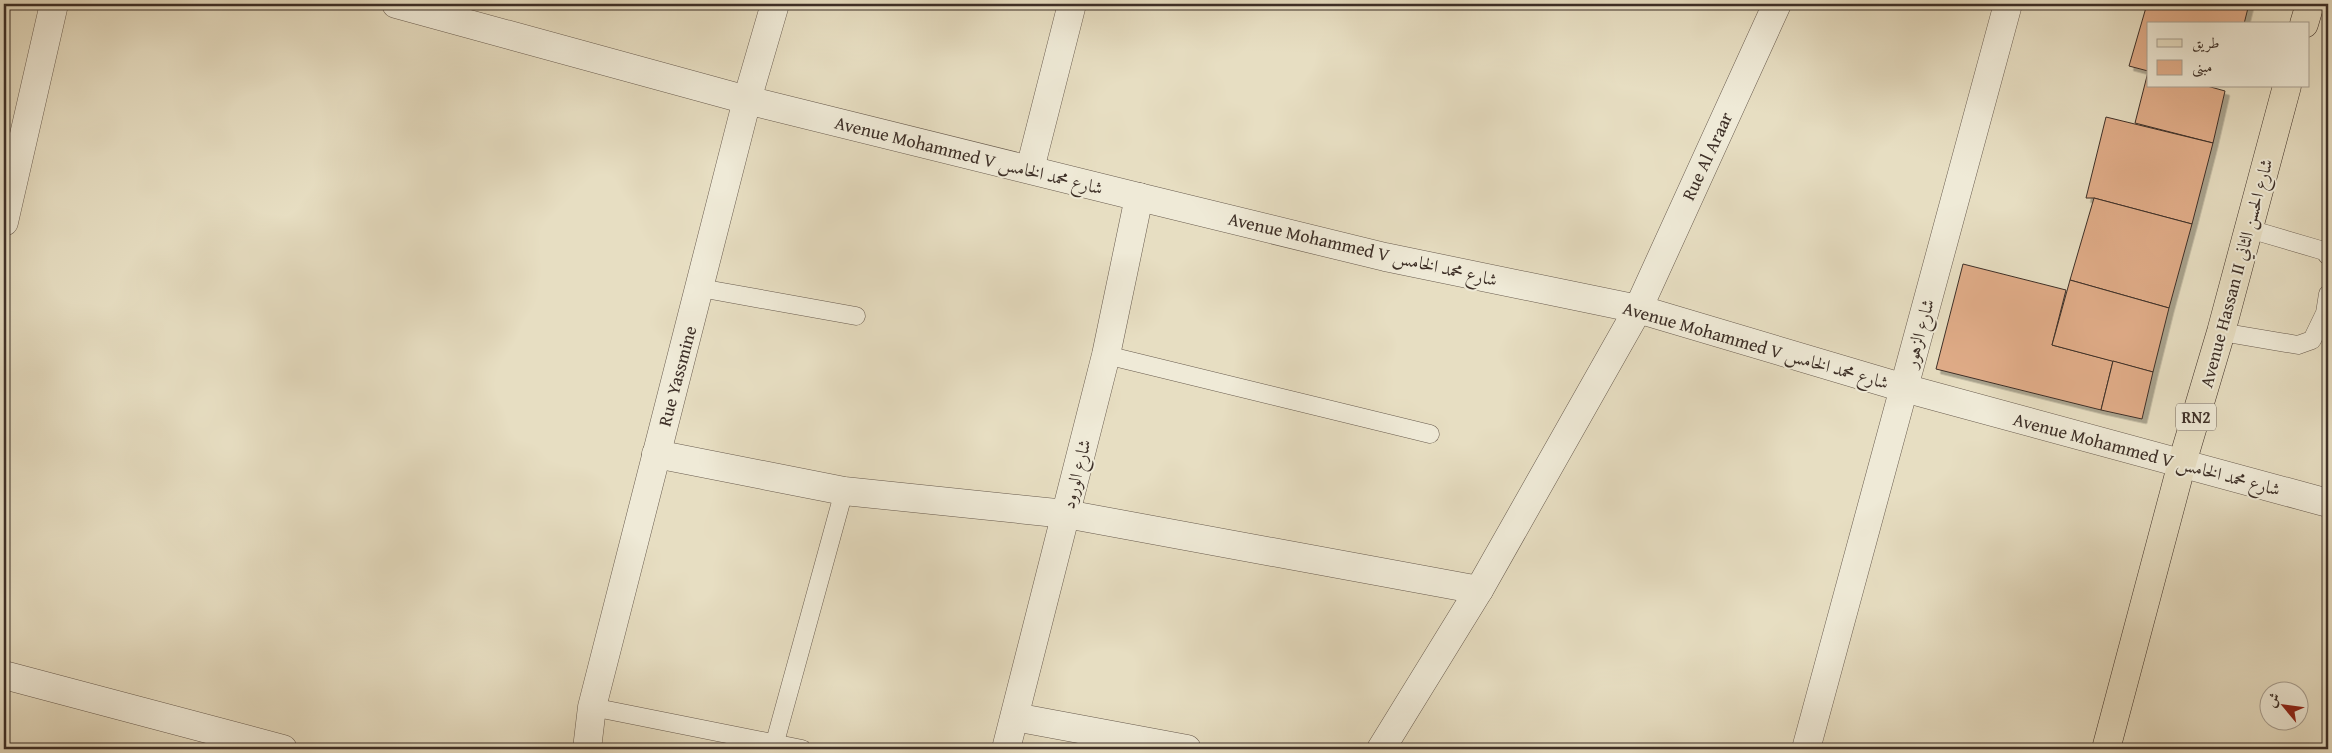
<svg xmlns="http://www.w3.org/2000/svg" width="2332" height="753" font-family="'Gentium Book Plus',Amiri,serif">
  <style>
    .building { fill: #e0ac88; stroke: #3d2f27; filter: url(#shadow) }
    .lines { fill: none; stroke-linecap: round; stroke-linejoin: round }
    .service-casing { stroke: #685b4e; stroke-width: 19 }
    .minor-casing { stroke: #685b4e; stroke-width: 29 }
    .primary-casing { stroke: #3d2f27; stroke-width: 29 }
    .service { stroke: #efead7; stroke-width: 18 }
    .minor { stroke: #efead7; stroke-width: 28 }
    .primary { stroke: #e7dec2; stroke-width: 28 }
    .labels { text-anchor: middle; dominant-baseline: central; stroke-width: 4; stroke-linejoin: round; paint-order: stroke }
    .shield { fill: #efead7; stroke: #72675c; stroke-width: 1 }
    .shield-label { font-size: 16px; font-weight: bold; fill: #3d2f27 }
    .street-label { font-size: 18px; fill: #3d2f27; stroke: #efead7 }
  </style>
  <defs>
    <filter id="shadow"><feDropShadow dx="4.5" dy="4.5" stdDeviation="0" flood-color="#0004"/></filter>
  </defs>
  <rect width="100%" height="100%" fill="#e7dec2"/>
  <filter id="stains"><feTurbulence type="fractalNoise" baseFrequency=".004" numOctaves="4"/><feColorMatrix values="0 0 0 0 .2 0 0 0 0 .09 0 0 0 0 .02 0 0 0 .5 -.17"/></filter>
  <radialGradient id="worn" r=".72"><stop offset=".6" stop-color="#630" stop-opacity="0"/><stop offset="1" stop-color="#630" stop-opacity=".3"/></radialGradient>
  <g class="building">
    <polygon points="2147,4 2249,4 2244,24 2148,24 2148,71 2129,66"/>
    <polygon points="2148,72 2148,86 2207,86 2225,91 2213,143 2135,123"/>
    <polygon points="2106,117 2213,143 2192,224 2094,198 2086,198"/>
    <polygon points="2094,198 2192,224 2169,308 2070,280"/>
    <polygon points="1963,264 2066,290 2052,345 2113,361 2101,410 1936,369"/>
    <polygon points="2070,280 2169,308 2153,372 2052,345"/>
    <polygon points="2113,361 2153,372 2142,419 2101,410"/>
  </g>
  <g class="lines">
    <defs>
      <g id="service">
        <polyline points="2249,229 2324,251 2328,256"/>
        <polyline points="700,288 856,316"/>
        <polyline points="2221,332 2298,345 2312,340 2325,313 2328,294"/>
        <polyline points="1106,355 1430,434"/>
        <polyline points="592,707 802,749"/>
        <polyline points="775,742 844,491"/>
      </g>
      <g id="minor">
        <polyline points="396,4 747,100 1139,197 1385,257 1638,309 1904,388 2328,503"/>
        <polyline points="1030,169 1072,4"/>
        <polyline points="4,222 54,4"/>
        <polyline points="656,454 844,491 1066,514 1479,590"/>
        <polyline points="4,675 283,749"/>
        <polyline points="1015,717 1187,749"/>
        <polyline points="587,749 592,707 747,100 775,4"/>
        <polyline points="1006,749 1106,355 1139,197"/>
        <polyline points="1381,749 1479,590 1638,309 1777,4"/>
        <polyline points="1806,749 2008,4"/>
      </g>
      <g id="primary">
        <polyline points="2304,24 2310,4"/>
        <polyline points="2106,749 2182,463 2221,332 2287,86"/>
      </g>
    </defs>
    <use href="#service" class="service-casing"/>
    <use href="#minor" class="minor-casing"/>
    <use href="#primary" class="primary-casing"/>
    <use href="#service" class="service"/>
    <use href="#minor" class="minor"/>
    <use href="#primary" class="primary"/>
  </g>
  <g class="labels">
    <rect class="shield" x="2176" y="403.5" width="40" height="27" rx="4"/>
    <g class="shield-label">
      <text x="2196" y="417">RN2</text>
    </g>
    <g class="street-label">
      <text transform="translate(969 155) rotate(14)">Avenue Mohammed V شارع محمد الخامس</text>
      <text transform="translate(1707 156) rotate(-65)">Rue Al Araar</text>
      <text transform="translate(1363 249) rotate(13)">Avenue Mohammed V شارع محمد الخامس</text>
      <text transform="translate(2236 273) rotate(-75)">Avenue Hassan II شارع الحسن الثاني</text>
      <text transform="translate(1919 333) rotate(-75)">شارع الزهور</text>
      <text transform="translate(1756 345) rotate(16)">Avenue Mohammed V شارع محمد الخامس</text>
      <text transform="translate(677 376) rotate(-75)">Rue Yassmine</text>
      <text transform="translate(2147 454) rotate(15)">Avenue Mohammed V شارع محمد الخامس</text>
      <text transform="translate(1076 474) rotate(-76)">شارع الورود</text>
    </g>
  </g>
  <rect width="2332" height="753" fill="none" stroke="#e7dec2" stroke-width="20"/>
  <rect x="5" y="5" width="2322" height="743" fill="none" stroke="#3d2f27" stroke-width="2.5"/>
  <rect x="10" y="10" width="2312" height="733" fill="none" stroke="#3d2f27"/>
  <rect x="2147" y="22" width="162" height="65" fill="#efead7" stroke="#a89f91"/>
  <rect x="2157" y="39" width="25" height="8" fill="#e7dec2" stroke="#a89f91"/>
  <text x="2192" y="48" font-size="15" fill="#3d2f27">طريق</text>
  <rect x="2157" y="60" width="25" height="15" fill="#e0ac88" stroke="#a89f91"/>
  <text x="2192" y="72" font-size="15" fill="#3d2f27">مبنى</text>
  <g transform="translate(2284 706) rotate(299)"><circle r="24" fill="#efead7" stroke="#a89f91"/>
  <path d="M0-4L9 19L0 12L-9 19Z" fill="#8f2418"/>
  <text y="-8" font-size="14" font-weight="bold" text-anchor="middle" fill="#3d2f27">ش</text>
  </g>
  <rect width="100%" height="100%" filter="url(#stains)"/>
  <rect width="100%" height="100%" fill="url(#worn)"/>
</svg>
